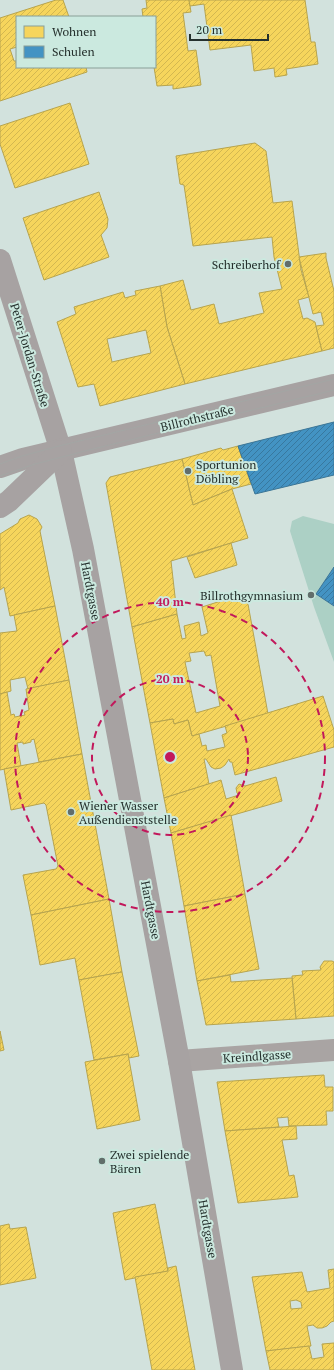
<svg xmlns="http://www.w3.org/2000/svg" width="334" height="1370" font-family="'PT Serif',serif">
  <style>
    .grass { fill: #acd0c5 }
    .homes { fill: url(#homes-hatch); stroke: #b7a44e; fill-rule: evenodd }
    .schools { fill: url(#schools-hatch); stroke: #3a7596 }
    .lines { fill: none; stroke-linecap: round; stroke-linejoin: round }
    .street { stroke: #a9a4a3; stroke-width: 22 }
    .secondary { stroke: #a7a2a2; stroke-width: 22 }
    .tram { stroke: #a3a6a4; stroke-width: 1 }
    .ring { fill: none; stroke: #c2185b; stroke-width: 2; stroke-dasharray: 7 5 }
    .poi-dot { fill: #626e6b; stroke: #cbe9df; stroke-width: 1.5 }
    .labels { text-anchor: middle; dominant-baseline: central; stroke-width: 4; stroke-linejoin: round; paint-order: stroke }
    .poi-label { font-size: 12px; fill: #25302d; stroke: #cbe9df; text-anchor: start }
    .street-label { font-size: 12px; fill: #25302d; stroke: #cbe9df }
    .centre { fill: #c2185b; stroke: #cbe9df; stroke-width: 2 }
    .ring-label { font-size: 12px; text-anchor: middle; font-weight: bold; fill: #c2185b; stroke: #cbe9df; stroke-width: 4; stroke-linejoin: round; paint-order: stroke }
  </style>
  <defs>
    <pattern id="homes-hatch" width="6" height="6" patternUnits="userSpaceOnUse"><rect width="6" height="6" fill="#f6d55c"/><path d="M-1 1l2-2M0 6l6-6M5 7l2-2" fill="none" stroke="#d3b750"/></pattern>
    <pattern id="schools-hatch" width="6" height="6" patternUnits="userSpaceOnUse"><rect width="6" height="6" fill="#4393c3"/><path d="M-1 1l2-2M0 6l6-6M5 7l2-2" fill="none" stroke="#38789f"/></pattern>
  </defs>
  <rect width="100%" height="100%" fill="#d2e2dd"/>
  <polygon class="grass" points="303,516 334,524 334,567 316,594 334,606 334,662 314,607 290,531 292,521"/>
  <g class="homes">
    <polygon points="56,0 63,0 69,17 17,17 17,47 10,49 14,61 17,61 17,67 86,67 87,72 0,101 0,18"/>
    <polygon points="146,0 189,0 191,12 183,13 188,51 196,50 201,85 173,89 173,85 157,86 154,67 155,17 143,17 142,9 147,8"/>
    <polygon points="189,0 305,0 311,42 315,42 318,64 286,69 287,75 275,77 274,68 254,71 251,45 210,50 204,4 190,6"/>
    <polygon points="70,103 89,164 15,188 0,144 0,126"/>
    <polygon points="255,143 266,151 273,203 292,201 301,270 309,297 298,300 303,319 307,318 315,322 322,351 185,384 167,327 160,286 183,280 191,310 214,304 219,324 264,313 259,293 282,289 274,257 272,237 193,246 184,185 180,184 176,156"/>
    <polygon points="99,192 108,219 107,228 101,235 109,257 44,280 23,218"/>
    <polygon points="326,253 326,258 334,291 334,348 322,351 316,326 324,325 321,312 313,314 299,257"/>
    <path d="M160,286L167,327L185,384L100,406L94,384L78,387L57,322L76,314L74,307L123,292L125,298L136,295L135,291ZM146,330L151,353L112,362L107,339Z"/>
    <polygon points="238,446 251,484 232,489 193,505 182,459 221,448 223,450"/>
    <polygon points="182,459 193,505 232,489 248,538 171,561 177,614 132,627 106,483 110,477"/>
    <polygon points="29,515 37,519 42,527 40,531 55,606 10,616 4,587 0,590 0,534 18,523 20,519"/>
    <polygon points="231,543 237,565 195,578 187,557"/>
    <path d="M246,593L268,714L192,736L188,720L174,724L173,719L150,723L132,627L177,614L182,639L186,638L184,626L199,622L201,636L208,633L202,607ZM204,651L206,656L211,655L220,706L196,713L185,662L191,661L189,653Z"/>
    <polygon points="55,606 69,680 28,689 25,677 10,680 11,691 0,694 0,633 17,631 14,615"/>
    <polygon points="69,680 82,754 39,762 34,739 31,740 31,742 23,744 23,742 17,743 21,766 0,770 0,694 7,692 11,715 14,714 15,717 25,715 24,712 29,710 26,689"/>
    <polygon points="323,696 334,730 334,747 235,775 232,762 230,762 229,759 225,765 221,768 215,769 211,767 206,759 204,759 209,784 164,798 150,723 173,719 174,724 188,720 192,736 199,734 202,746 206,745 207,751 225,747 222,735 227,733 225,726"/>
    <polygon points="82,754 109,899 31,915 23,875 56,869 58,866 46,805 44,803 11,810 4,769"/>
    <polygon points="276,777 282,801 171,833 164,798 221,780 226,799 239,795 237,793 236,788 239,784 245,786"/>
    <polygon points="231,815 245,894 184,906 171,833"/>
    <polygon points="245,894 259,969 197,981 184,906"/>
    <polygon points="109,899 122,972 79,980 75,958 40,965 31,915"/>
    <polygon points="324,961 332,961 334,962 334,1016 296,1019 292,976 303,975 302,971 321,970 320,967"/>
    <polygon points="122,972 139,1056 129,1058 128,1054 94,1060 79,980"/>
    <polygon points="230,975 231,982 292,978 296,1019 206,1025 197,981"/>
    <polygon points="0,1031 4,1050 0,1051"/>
    <polygon points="128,1054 140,1120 97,1129 85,1062"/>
    <polygon points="324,1075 325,1087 333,1087 333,1111 326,1111 327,1125 289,1126 288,1117 277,1118 279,1127 225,1131 217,1082"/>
    <polygon points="296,1126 297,1139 282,1140 289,1176 294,1175 298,1197 238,1203 225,1131"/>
    <polygon points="155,1204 168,1271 125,1280 113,1213"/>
    <polygon points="9,1224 10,1229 26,1227 36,1278 0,1285 0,1226"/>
    <polygon points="176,1266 195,1370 152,1370 135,1277 168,1271 168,1268"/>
    <path d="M334,1269V1321L331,1322L327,1326L322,1328H317L313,1325L307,1326L311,1346L266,1351L252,1277L302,1272L307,1292L330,1288L328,1270ZM296,1300L301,1302L302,1308L291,1309L290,1301Z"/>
    <polygon points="334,1343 334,1370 270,1370 266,1351 309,1346 312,1359 324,1357 322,1344"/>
  </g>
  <g class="schools">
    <polygon points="334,422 334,475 255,494 238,446"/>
    <polygon points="334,567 334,606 316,594"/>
  </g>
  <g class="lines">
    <polyline class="street" points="179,1061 334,1050"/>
    <g class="secondary">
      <polyline points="0,260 61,451 83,549 179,1061 232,1370"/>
      <polyline points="0,467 23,459 334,385"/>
      <polyline points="0,507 9,501 61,451"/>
    </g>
    <g class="tram">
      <polyline points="0,464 22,456 59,446 334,379"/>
      <polyline points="0,476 35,464 89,450 334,390"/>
    </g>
  </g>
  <g class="ring">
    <circle cx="170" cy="757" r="78"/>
    <circle cx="170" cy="757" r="155"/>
  </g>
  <g class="poi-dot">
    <circle cx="288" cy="264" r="4"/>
    <circle cx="188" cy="471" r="4"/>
    <circle cx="311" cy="595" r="4"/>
    <circle cx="71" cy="812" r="4"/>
    <circle cx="102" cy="1161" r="4"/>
  </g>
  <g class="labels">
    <g class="poi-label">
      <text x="280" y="264" text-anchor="end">Schreiberhof</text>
      <text x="196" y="464">Sportunion<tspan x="196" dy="14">Döbling</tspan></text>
      <text x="303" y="595" text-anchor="end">Billrothgymnasium</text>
      <text x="79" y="805">Wiener Wasser<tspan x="79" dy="14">Außendienststelle</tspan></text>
      <text x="110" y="1154">Zwei spielende<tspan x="110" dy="14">Bären</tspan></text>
    </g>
    <g class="street-label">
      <text transform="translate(30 355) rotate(73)">Peter-Jordan-Straße</text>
      <text transform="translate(197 418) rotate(-14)">Billrothstraße</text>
      <text transform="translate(91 591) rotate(79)">Hardtgasse</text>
      <text transform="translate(151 910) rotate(79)">Hardtgasse</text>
      <text transform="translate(257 1056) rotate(-4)">Kreindlgasse</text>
      <text transform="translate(208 1229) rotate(80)">Hardtgasse</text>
    </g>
  </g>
  <circle cx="170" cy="757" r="6" class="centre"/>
  <g class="ring-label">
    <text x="170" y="606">40 m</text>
    <text x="170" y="683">20 m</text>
  </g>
  <rect x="16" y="16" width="140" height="52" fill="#cbe9df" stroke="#899f98"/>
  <rect x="24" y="26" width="20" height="12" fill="#f6d55c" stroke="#899f98"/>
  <text x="52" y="36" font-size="12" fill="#25302d">Wohnen</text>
  <rect x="24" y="46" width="20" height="12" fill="#4393c3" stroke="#899f98"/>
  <text x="52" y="56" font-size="12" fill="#25302d">Schulen</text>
  <path d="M190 34v6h78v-6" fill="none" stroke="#25302d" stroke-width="2"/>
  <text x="196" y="34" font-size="12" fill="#25302d" stroke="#cbe9df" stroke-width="3" paint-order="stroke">20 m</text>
</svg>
